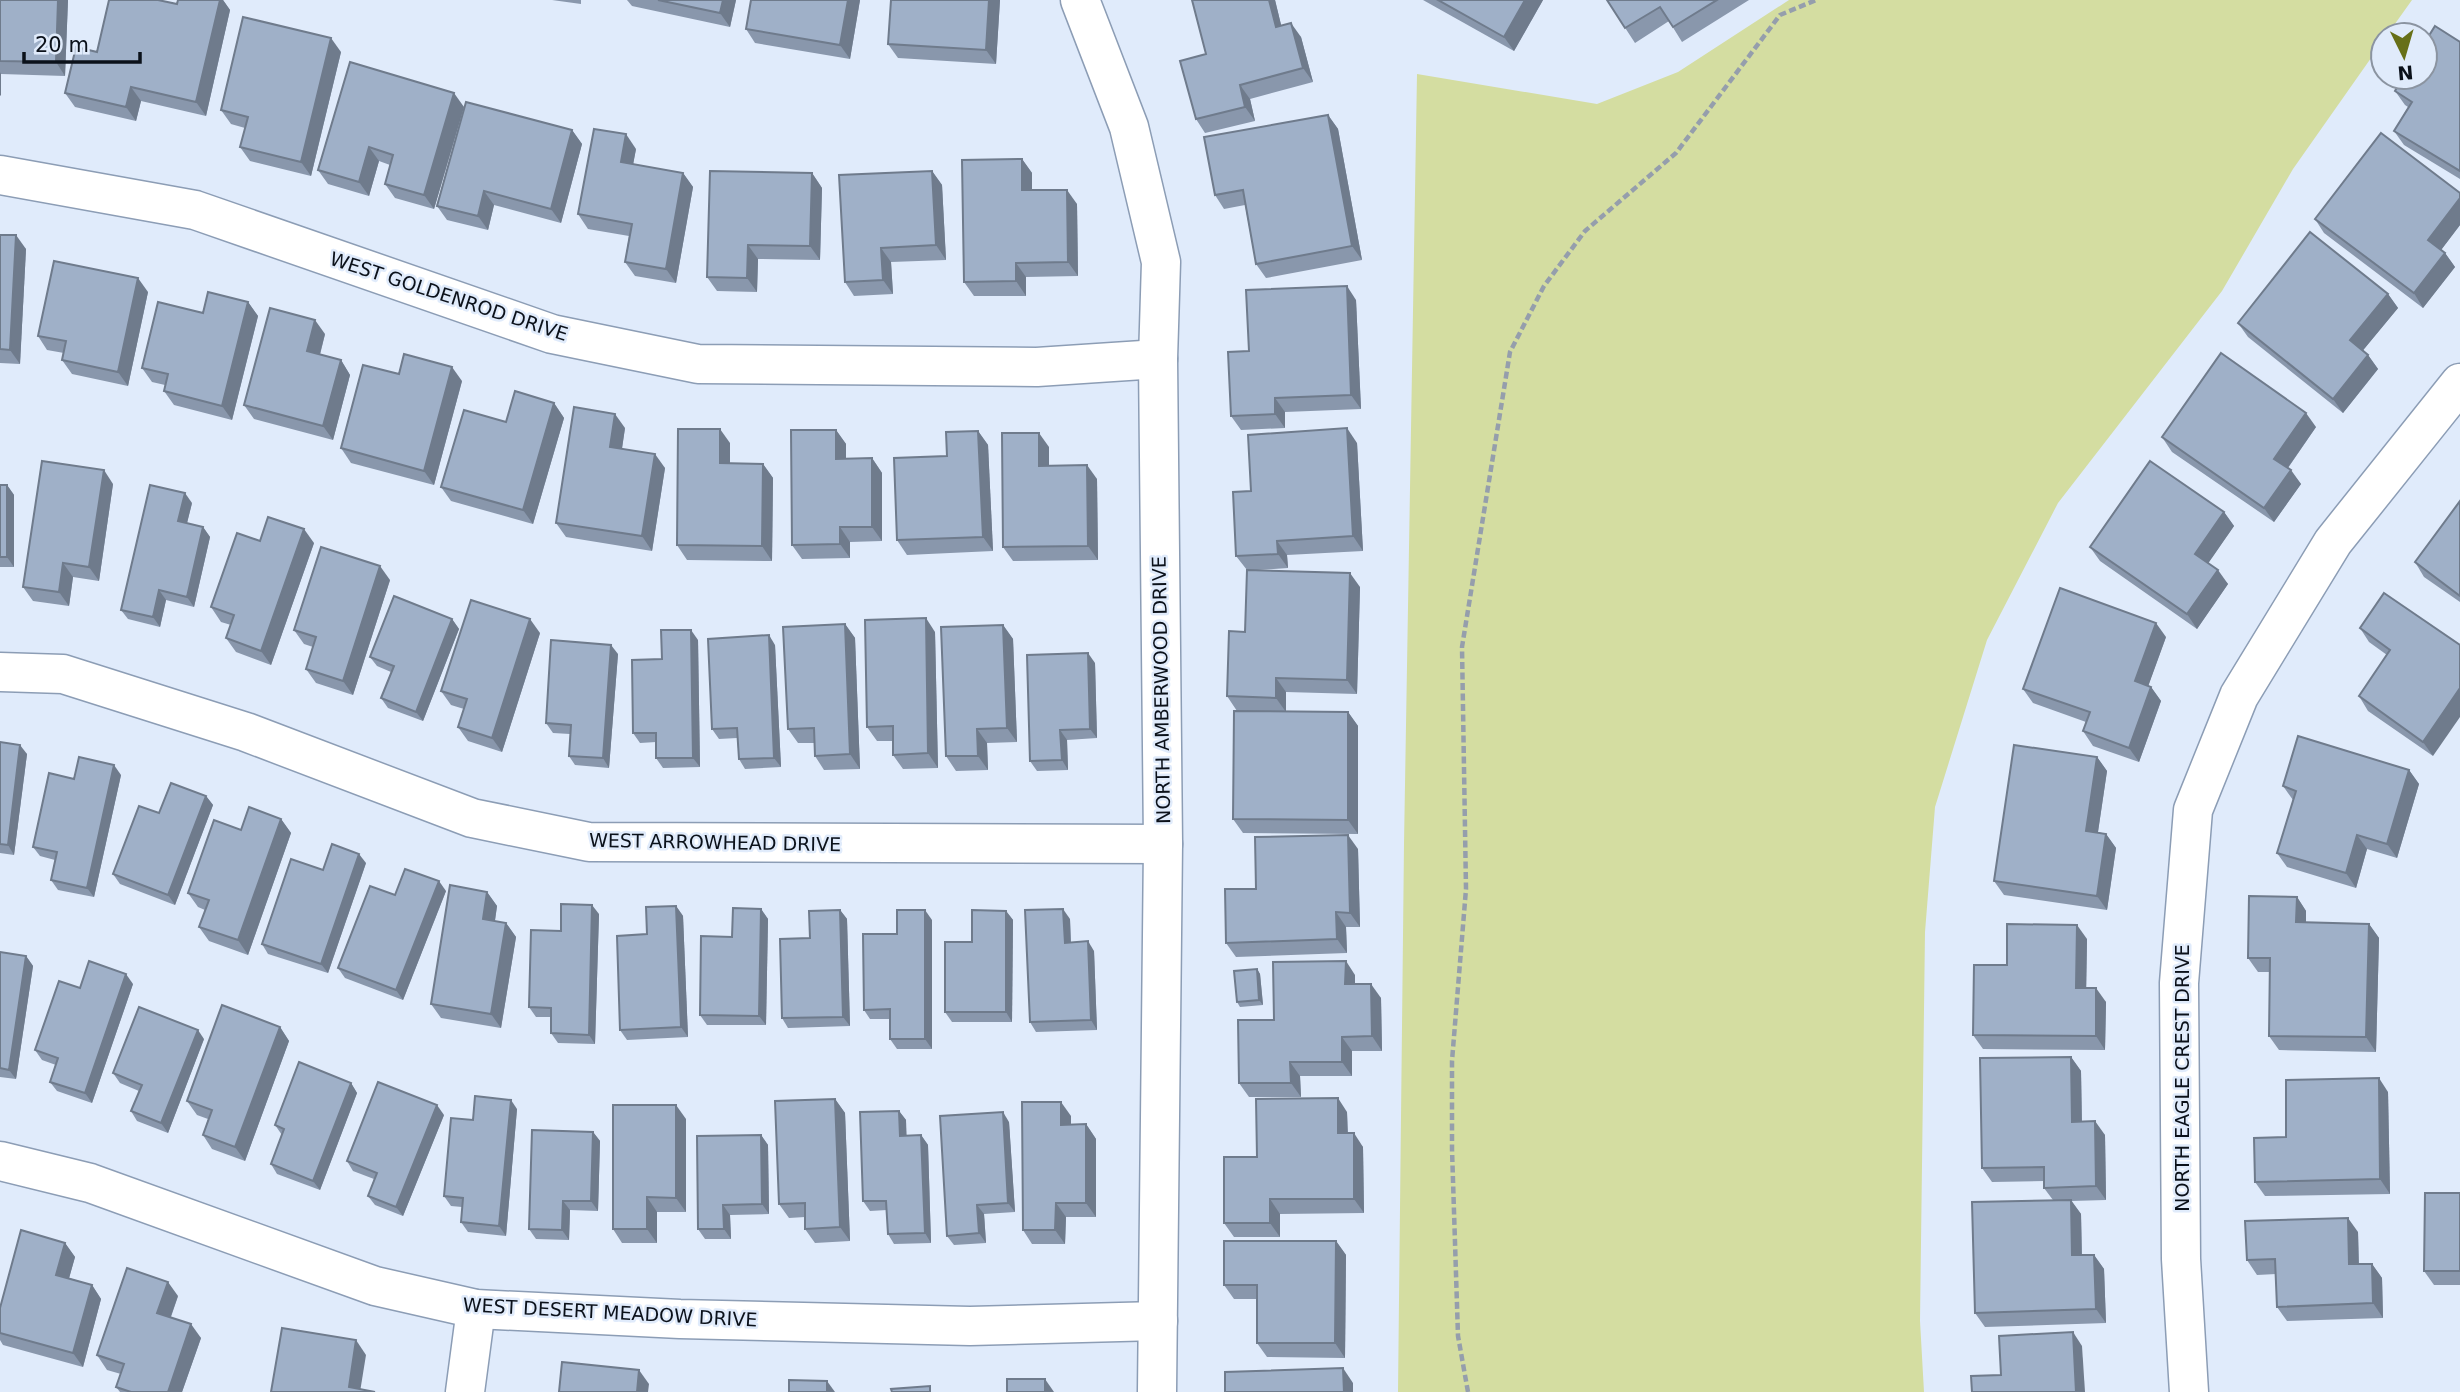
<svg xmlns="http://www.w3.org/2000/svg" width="2460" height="1392" font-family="'DejaVu Sans',sans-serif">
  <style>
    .green { fill: #d4dda1 }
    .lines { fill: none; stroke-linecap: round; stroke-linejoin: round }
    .minor-casing { stroke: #8c9db5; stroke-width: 41 }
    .path { stroke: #959eac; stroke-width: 4.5; stroke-dasharray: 7 3.5; stroke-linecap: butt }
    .minor { stroke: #fff; stroke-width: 38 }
    .wall { fill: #8997ac }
    .shaded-wall { fill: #6f7b8c }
    .building { fill: #9fb0c8; stroke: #6f7b8c; stroke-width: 2 }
    .labels { text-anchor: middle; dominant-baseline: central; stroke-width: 5; stroke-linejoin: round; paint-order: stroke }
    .street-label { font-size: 19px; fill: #0b111a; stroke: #e0ebfb }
  </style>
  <rect width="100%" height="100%" fill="#e0ebfb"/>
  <polygon class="green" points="1789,0 2412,0 2387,35 2383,35 2383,41 2293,169 2222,291 2058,503 1987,640 1935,807 1925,932 1920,1321 1924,1392 1398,1392 1404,844 1417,74 1597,104 1678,72"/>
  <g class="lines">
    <defs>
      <g id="minor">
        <polyline points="1080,0 1129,127 1161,262 1158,359 1163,844 1157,1392"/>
        <polyline points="0,175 195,210 552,334 698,364 1037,367 1158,359"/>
        <polyline points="0,672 63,674 246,732 472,818 589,842 1163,844"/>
        <polyline points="0,1161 90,1183 375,1286 476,1309 680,1319 970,1326 1158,1321"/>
        <polyline points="465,1392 476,1309"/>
        <polyline points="2189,1392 2181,1259 2179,983 2193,810 2239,696 2333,542 2460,383"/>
      </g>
    </defs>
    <use href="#minor" class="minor-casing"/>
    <polyline class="path" points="1468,1392 1458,1336 1452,1149 1452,1061 1466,889 1462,647 1510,352 1544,286 1585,231 1676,153 1780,15 1816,0"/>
    <use href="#minor" class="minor"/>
  </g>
  <g class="wall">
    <polygon points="0,0 68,0 65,76 1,74 0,96"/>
    <polygon points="178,0 223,0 230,10 206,116 141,101 136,121 75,107 65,93 97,52 177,4"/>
    <polygon points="552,0 581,0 581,4"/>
    <polygon points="627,0 736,0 730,27 632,6"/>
    <polygon points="860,0 850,59 755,43 746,29"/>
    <polygon points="891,0 1000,0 996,64 898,58 888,44"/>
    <polygon points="1192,0 1275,0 1281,25 1301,37 1313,82 1250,99 1255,121 1205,133 1196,119 1206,54"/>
    <polygon points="1423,0 1543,0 1514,51"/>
    <polygon points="1607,0 1749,0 1682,42 1669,21 1635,43"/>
    <polygon points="2460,42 2460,179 2404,145 2394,131 2408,107 2405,105 2395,91"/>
    <polygon points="341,52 311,176 250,161 240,147 245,128 231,124 221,110"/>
    <polygon points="464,107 434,209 395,198 385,184 390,165 379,161 369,196 328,184 318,170"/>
    <polygon points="1328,115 1338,129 1362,260 1266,278 1256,264 1245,205 1224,209 1215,195"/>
    <polygon points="572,130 582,144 561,223 494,205 488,230 447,220 437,206"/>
    <polygon points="636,149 633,164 683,173 693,187 676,283 635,276 625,262 629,236 588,229 578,214"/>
    <polygon points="1022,159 1032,173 1032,190 1077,204 1078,276 1026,277 1026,296 974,296 964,282"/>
    <polygon points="932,171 942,185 946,260 891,262 893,294 854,296 845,282"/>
    <polygon points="812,173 822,188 820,260 758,259 757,292 717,291 707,277"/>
    <polygon points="2315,219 2460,225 2441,250 2445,253 2455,267 2423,308 2324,233"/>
    <polygon points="0,235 26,249 20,364 0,363"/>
    <polygon points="148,292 128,386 72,374 62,360 64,353 47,350 38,336"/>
    <polygon points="2388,294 2398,308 2363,350 2368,355 2378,369 2343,413 2248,337 2238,323"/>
    <polygon points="1356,300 1361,409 1285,412 1285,428 1241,430 1231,416 1249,351"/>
    <polygon points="248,302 258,316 232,420 174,405 164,391 165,385 152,382 142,368 203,313"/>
    <polygon points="325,334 320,355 341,360 350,375 333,440 254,419 244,405"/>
    <polygon points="462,381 434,485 351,463 341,448"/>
    <polygon points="554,403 564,418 533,524 451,501 441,487 506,422"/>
    <polygon points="2316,427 2288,468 2301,484 2274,522 2172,452 2162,437"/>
    <polygon points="625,428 622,449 665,468 652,551 566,537 556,523"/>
    <polygon points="836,430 846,444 846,459 872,458 882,473 882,541 850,542 850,558 802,559 792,545"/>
    <polygon points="978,431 988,445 993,551 907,555 897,540 947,456"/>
    <polygon points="730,443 730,464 763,464 773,478 772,561 687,560 677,545"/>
    <polygon points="1357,443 1363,551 1287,555 1288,568 1257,570 1360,587 1357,694 1286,692 1286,712 1348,712 1358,726 1358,834 1243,833 1233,819 1267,712 1237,711 1227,696 1245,632 1247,570 1236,556 1251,491"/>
    <polygon points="1049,447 1049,466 1097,479 1098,560 1013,561 1003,547"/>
    <polygon points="113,484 99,581 73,577 69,606 33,601 23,587"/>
    <polygon points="0,485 7,485 14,495 14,567 0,567"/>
    <polygon points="2460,501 2460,602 2424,577 2415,562"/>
    <polygon points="192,503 187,523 203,527 210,537 194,607 166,600 160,627 128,619 121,610"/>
    <polygon points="2224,512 2234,526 2208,563 2228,584 2197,629 2100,561 2090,547"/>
    <polygon points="260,541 314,543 271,665 236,652 226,638 231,625 221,622 211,607"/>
    <polygon points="390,580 353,695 316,683 306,669 313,647 304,644 294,630"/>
    <polygon points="2384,593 2433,756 2368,711 2359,696 2387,655 2369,642 2360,628"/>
    <polygon points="452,619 459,629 423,721 388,708 381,698 391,672 377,666 370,657"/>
    <polygon points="845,624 855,638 860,769 824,770 815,756 814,743 798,743 788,729"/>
    <polygon points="1003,625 1013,639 1017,742 987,743 988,770 956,771 946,756"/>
    <polygon points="935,632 938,768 903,769 893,755 893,741 877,741 867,727"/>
    <polygon points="540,633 502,752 468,741 458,727 464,709 451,705 441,691"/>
    <polygon points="2166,637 2148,686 2151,687 2161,701 2139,762 2093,746 2083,731 2086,722 2033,703 2023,689"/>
    <polygon points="698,640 700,767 663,768 656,758 656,742 640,743 633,733 662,659"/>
    <polygon points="775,645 781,767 745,769 739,759 737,738 719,739 712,729"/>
    <polygon points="618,654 609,768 575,765 569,756 570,734 553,733 546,723"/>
    <polygon points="1095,663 1097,738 1067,740 1068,770 1037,771 1030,761"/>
    <polygon points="0,742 27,754 14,855 0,853"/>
    <polygon points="2097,757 2107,771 2098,832 2106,834 2116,848 2107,910 2004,895 1994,881"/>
    <polygon points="2409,770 2419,784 2397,858 2367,849 2356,888 2287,867 2277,853 2293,800 2283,786"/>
    <polygon points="121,775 94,897 58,890 51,880 55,860 40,856 33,847 74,779"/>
    <polygon points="206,796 213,805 175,905 120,884 113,874 159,813"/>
    <polygon points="281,819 291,833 248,955 209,941 199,927 205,910 198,907 188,893 241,830"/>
    <polygon points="1358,849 1360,927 1346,927 1347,953 1236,957 1226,943 1256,889"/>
    <polygon points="366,863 328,973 268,954 262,944 323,870"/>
    <polygon points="446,891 403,1000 345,978 338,968 395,895"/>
    <polygon points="487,892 497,906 495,921 506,923 516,937 501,1028 441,1018 431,1004"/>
    <polygon points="2297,897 2306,911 2306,922 2369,924 2379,938 2376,1052 2279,1050 2269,1036 2270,972 2258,972 2248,958"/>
    <polygon points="676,906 683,916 688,1037 627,1040 620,1030 647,934"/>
    <polygon points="761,909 768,919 766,1025 707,1025 700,1015 732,937"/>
    <polygon points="840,910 847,919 850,1026 788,1028 782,1018 810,938"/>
    <polygon points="1006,911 1013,920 1012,1022 952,1022 945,1012 972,942"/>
    <polygon points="599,914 595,1044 558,1043 551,1033 551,1017 536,1017 529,1007 561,931"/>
    <polygon points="1070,919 1071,942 1094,951 1097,1030 1036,1032 1030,1022"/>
    <polygon points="932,920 932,1049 897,1049 890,1039 890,1019 870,1019 864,1010 897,934"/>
    <polygon points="2087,939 2086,988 2106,1002 2105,1050 1983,1049 1973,1035 2007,965"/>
    <polygon points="0,952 26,956 33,966 16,1079 0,1077"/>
    <polygon points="1257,969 1260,974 1263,1005 1240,1007 1237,1002"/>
    <polygon points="1355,975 1355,984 1381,998 1382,1051 1352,1051 1352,1076 1300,1076 1301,1097 1249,1097 1239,1083 1274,1020"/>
    <polygon points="133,984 92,1103 57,1091 50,1082 56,1065 42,1060 35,1050 80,988"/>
    <polygon points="280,1027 289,1041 245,1161 212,1149 203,1135 208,1119 197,1115 187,1101"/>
    <polygon points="204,1039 168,1133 137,1121 131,1111 139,1091 120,1083 113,1073"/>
    <polygon points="2071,1057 2081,1071 2082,1121 2105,1135 2106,1200 2071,1201 2081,1214 2082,1255 2094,1255 2104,1269 2106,1323 1985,1327 1975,1313 2053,1200 2044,1188 2044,1181 1992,1182 1982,1168"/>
    <polygon points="351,1083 357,1093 320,1190 277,1174 271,1164 282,1135 275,1125"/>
    <polygon points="2388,1092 2390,1194 2265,1196 2255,1182 2286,1137"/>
    <polygon points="835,1099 845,1113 850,1241 815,1243 805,1229 805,1217 789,1218 779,1204"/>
    <polygon points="517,1109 506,1236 468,1232 461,1222 462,1207 451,1206 444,1196 473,1120"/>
    <polygon points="899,1111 906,1120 906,1136 921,1135 928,1145 931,1243 894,1244 888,1234 887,1210 870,1211 863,1201"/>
    <polygon points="1347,1112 1348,1133 1363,1147 1364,1213 1280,1214 1280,1237 1234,1237 1224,1223 1257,1157"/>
    <polygon points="444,1115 403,1216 375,1205 368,1196 374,1179 353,1171 347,1161"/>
    <polygon points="1071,1116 1071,1125 1086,1124 1096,1139 1096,1217 1066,1217 1065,1244 1032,1244 1023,1230"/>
    <polygon points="686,1119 686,1212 657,1212 657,1243 622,1243 613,1229"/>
    <polygon points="1009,1122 1015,1212 984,1214 986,1243 954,1245 947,1236"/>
    <polygon points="593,1132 600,1141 598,1211 570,1210 569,1240 536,1239 529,1229"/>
    <polygon points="761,1135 768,1145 769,1214 730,1215 731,1239 705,1239 698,1229"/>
    <polygon points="2460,1193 2460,1285 2434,1285 2424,1271"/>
    <polygon points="2358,1232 2359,1264 2372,1264 2382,1278 2383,1318 2287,1321 2277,1307 2276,1274 2257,1275 2247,1260"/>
    <polygon points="1336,1241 1346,1255 1345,1358 1267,1357 1257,1343 1257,1299 1234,1299 1224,1285"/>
    <polygon points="65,1243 75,1257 69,1278 92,1285 101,1299 83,1367 3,1345 0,1340 0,1308"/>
    <polygon points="178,1296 171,1317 201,1338 182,1392 120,1392 116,1387 121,1374 107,1370 97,1355"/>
  </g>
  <g class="shaded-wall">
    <polygon points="58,0 68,0 65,76 56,62"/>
    <polygon points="220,0 223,0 230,10 206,116 196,102"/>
    <polygon points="723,0 736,0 730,27 720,13"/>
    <polygon points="848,0 860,0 850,59 840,45"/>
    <polygon points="989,0 1000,0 996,64 986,50"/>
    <polygon points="1269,0 1275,0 1285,41 1276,27"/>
    <polygon points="1525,0 1543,0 1514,51 1504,37"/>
    <polygon points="1291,23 1301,37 1313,82 1303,68"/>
    <polygon points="331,38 341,52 311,176 301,162"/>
    <polygon points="0,72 1,74 1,96 0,95"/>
    <polygon points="1240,85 1250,99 1255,121 1245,107"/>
    <polygon points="131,87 141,101 136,121 126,107"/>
    <polygon points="454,93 464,107 434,209 424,195"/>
    <polygon points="1328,115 1338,129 1362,260 1352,246"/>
    <polygon points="572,130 582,144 561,223 551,209"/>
    <polygon points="626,134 636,149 631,176 621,162"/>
    <polygon points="369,147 379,161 369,196 359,182"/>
    <polygon points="1022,159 1032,173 1032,204 1022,190"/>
    <polygon points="932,171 942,185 946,260 936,245"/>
    <polygon points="683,173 693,187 676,283 666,269"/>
    <polygon points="812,173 822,188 820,260 810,246"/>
    <polygon points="1067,190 1077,204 1078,276 1068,262"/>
    <polygon points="484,191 494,205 488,230 478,216"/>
    <polygon points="2460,198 2460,225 2438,254 2428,240"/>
    <polygon points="16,235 26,249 20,364 10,350"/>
    <polygon points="748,245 758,259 757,292 747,278"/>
    <polygon points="881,248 891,262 893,294 883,280"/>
    <polygon points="2445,253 2455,267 2423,308 2414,293"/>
    <polygon points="1016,263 1026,277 1026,296 1016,281"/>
    <polygon points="138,278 148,292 128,386 118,372"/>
    <polygon points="1347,286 1356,300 1361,409 1351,395"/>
    <polygon points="2388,294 2398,308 2360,354 2350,340"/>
    <polygon points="248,302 258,316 232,420 222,406"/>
    <polygon points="315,320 325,334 317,365 307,351"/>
    <polygon points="2368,355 2378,369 2343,413 2333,399"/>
    <polygon points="341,360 350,375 333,440 323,426"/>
    <polygon points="452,367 462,381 434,485 424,471"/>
    <polygon points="1275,398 1285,412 1285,428 1275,414"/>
    <polygon points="554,403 564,418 533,524 523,510"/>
    <polygon points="2306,413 2316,427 2284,473 2274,459"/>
    <polygon points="615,414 625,428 620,461 610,447"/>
    <polygon points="1347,428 1357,443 1363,551 1353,536"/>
    <polygon points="720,429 730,443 730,478 720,463"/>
    <polygon points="836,430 846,444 846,473 836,459"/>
    <polygon points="978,431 988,445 993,551 983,537"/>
    <polygon points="1039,433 1049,447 1049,480 1039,466"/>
    <polygon points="655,454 665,468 652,551 642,536"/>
    <polygon points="872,458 882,473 882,541 872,527"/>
    <polygon points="763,464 773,478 772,561 762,546"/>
    <polygon points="1087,465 1097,479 1098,560 1088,546"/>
    <polygon points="104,470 113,484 99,581 89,567"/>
    <polygon points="2291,470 2301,484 2274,522 2264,508"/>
    <polygon points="7,485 14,495 14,567 7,557"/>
    <polygon points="185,493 192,503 185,531 178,521"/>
    <polygon points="2224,512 2234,526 2205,568 2195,554"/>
    <polygon points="203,527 210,537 194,607 187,597"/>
    <polygon points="840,527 850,542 850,558 840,544"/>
    <polygon points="304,529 314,543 271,665 261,651"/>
    <polygon points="1277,541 1287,555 1288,568 1278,554"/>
    <polygon points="63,563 73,577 69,606 59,592"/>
    <polygon points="380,566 390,580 353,695 343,681"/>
    <polygon points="2218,570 2228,584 2197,629 2187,614"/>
    <polygon points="1350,573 1360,587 1357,694 1347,680"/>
    <polygon points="159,590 166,600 160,627 153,617"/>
    <polygon points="926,618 935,632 938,768 928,753"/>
    <polygon points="452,619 459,629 423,721 416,712"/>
    <polygon points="530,619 540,633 502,752 492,738"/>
    <polygon points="2156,623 2166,637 2145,695 2135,681"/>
    <polygon points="845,624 855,638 860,769 850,754"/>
    <polygon points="1003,625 1013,639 1017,742 1007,728"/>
    <polygon points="691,630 698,640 700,767 693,758"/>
    <polygon points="769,635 775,645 781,767 774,758"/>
    <polygon points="611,645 618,654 609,768 603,758"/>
    <polygon points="1088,653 1095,663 1097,738 1090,729"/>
    <polygon points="1276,678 1286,692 1286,712 1276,698"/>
    <polygon points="2151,687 2161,701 2139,762 2129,748"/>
    <polygon points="2460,688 2460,717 2433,756 2423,742"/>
    <polygon points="1348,712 1358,726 1358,834 1348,820"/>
    <polygon points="977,729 987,743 988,770 978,756"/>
    <polygon points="1060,730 1067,740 1068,770 1062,760"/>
    <polygon points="20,745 27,754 14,855 8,845"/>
    <polygon points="2097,757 2107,771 2096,845 2086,831"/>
    <polygon points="114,765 121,775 94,897 87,888"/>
    <polygon points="2409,770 2419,784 2397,858 2387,844"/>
    <polygon points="206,796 213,805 175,905 168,895"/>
    <polygon points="281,819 291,833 248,955 238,940"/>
    <polygon points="2106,834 2116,848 2107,910 2097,896"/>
    <polygon points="1348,835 1358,849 1360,927 1350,913"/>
    <polygon points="2357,835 2367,849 2356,888 2346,873"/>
    <polygon points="359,854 366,863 328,973 321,964"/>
    <polygon points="439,881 446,891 403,1000 396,990"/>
    <polygon points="487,892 497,906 493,933 483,919"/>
    <polygon points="2297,897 2306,911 2306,936 2296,922"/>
    <polygon points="592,905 599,914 595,1044 589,1035"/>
    <polygon points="676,906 683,916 688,1037 681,1027"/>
    <polygon points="761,909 768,919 766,1025 759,1016"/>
    <polygon points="1063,909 1070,919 1071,952 1065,943"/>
    <polygon points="840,910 847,919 850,1026 843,1017"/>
    <polygon points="925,910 932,920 932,1049 925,1039"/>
    <polygon points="1006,911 1013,920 1012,1022 1006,1012"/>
    <polygon points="1336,912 1346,927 1347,953 1337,939"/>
    <polygon points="506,923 516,937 501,1028 491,1014"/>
    <polygon points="2369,924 2379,938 2376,1052 2366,1037"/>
    <polygon points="2077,925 2087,939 2086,1002 2076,988"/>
    <polygon points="1088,941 1094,951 1097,1030 1091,1020"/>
    <polygon points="26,956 33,966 16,1079 9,1070"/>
    <polygon points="1346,961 1355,975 1355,998 1345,984"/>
    <polygon points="1257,969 1260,974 1263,1005 1259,1000"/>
    <polygon points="126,974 133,984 92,1103 85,1093"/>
    <polygon points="1371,984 1381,998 1382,1051 1372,1036"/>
    <polygon points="2096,988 2106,1002 2105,1050 2096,1036"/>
    <polygon points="280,1027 289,1041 245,1161 235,1147"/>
    <polygon points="198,1030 204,1039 168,1133 161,1123"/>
    <polygon points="1342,1037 1352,1051 1352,1076 1342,1062"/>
    <polygon points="2071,1057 2081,1071 2082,1136 2072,1122"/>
    <polygon points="1290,1062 1300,1076 1301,1097 1291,1083"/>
    <polygon points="2379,1078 2388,1092 2390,1194 2380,1179"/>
    <polygon points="351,1083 357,1093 320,1190 313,1181"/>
    <polygon points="1338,1098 1347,1112 1348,1147 1338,1133"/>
    <polygon points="835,1099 845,1113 850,1241 840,1227"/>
    <polygon points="511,1100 517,1109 506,1236 499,1226"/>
    <polygon points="1061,1102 1071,1116 1071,1139 1061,1125"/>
    <polygon points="437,1105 444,1115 403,1216 396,1207"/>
    <polygon points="676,1105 686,1119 686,1212 676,1198"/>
    <polygon points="899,1111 906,1120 907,1145 900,1136"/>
    <polygon points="1003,1112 1009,1122 1015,1212 1008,1203"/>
    <polygon points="2095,1121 2105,1135 2106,1200 2096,1186"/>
    <polygon points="1086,1124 1096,1139 1096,1217 1086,1203"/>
    <polygon points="593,1132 600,1141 598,1211 591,1201"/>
    <polygon points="1354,1133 1363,1147 1364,1213 1354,1199"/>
    <polygon points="761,1135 768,1145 769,1214 762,1204"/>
    <polygon points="921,1135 928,1145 931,1243 925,1233"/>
    <polygon points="647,1197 657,1212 657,1243 647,1229"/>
    <polygon points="1270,1199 1280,1214 1280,1237 1270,1223"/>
    <polygon points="2071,1200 2081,1214 2082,1269 2072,1255"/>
    <polygon points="563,1201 570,1210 569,1240 562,1230"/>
    <polygon points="1056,1203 1066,1217 1065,1244 1055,1230"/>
    <polygon points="723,1205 730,1215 731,1239 724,1229"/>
    <polygon points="977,1205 984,1214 986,1243 979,1233"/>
    <polygon points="2348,1218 2358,1232 2359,1278 2349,1264"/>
    <polygon points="1336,1241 1346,1255 1345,1358 1335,1343"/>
    <polygon points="65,1243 75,1257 66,1289 56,1275"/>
    <polygon points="2094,1255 2104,1269 2106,1323 2096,1309"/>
    <polygon points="2372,1264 2382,1278 2383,1318 2373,1303"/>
    <polygon points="168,1282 178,1296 167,1327 157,1313"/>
    <polygon points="92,1285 101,1299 83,1367 73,1353"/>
    <polygon points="191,1324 201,1338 182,1392 168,1392"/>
    <polygon points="2073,1332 2082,1346 2085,1392 2076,1392"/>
    <polygon points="356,1340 366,1355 360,1392 349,1387"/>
    <polygon points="1343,1368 1353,1383 1353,1392 1344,1392"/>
    <polygon points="639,1370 649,1384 648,1392 637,1392"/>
    <polygon points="1045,1379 1054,1392 1045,1392"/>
    <polygon points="827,1381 835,1392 827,1392"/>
  </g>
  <g class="building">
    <polygon points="0,0 58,0 56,62 0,61"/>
    <polygon points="109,0 158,0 177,4 178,0 220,0 196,102 131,87 126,107 65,93 76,47 97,52"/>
    <polygon points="658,0 723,0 720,13"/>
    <polygon points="751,0 848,0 840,45 746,29"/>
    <polygon points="891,0 989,0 986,50 888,44"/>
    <polygon points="1192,0 1269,0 1276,27 1291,23 1303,68 1240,85 1245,107 1196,119 1180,61 1206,54"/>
    <polygon points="1438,0 1525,0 1504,37"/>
    <polygon points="1607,0 1717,0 1673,27 1660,7 1625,28"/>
    <polygon points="243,17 331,38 301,162 240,147 248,117 221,110"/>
    <polygon points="2435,26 2460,42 2460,171 2394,131 2412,102 2395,91 2403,77 2425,77 2425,42"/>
    <polygon points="350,62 454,93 424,195 385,184 393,155 369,147 359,182 318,170"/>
    <polygon points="466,102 572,130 551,209 484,191 478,216 437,206"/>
    <polygon points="1328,115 1352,246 1256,264 1243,190 1215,195 1204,137"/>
    <polygon points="594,129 626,134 621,162 683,173 666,269 625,262 632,224 578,214"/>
    <polygon points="2381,133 2460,193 2460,198 2428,240 2445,253 2414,293 2315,219"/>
    <polygon points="1022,159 1022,190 1067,190 1068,262 1016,263 1016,281 964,282 962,160"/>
    <polygon points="710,171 812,173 810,246 748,245 747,278 707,277"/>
    <polygon points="932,171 936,245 881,248 883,280 845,282 839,175"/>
    <polygon points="2310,232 2388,294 2350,340 2368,355 2333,399 2238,323"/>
    <polygon points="0,235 16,235 10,350 0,349"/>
    <polygon points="54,261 138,278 118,372 62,360 66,341 38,336"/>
    <polygon points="1347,286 1351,395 1275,398 1275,414 1231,416 1228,352 1249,351 1246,290"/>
    <polygon points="208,292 248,302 222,406 164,391 168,374 142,368 158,302 203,313"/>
    <polygon points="270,308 315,320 307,351 341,360 323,426 244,405"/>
    <polygon points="2221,353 2306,413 2274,459 2291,470 2264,508 2162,437"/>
    <polygon points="404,354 452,367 424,471 341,448 363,365 399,374"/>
    <polygon points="515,391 554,403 523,510 441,487 464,410 506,422"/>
    <polygon points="574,407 615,414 610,447 655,454 642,536 556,523"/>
    <polygon points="1347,428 1353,536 1277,541 1278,554 1236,556 1233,492 1251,491 1248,435"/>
    <polygon points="678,429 720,429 720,463 763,464 762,546 677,545"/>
    <polygon points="791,430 836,430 836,459 872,458 872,527 840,527 840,544 792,545"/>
    <polygon points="978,431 983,537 897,540 894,458 947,456 946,432"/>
    <polygon points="1002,433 1039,433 1039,466 1087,465 1088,546 1003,547"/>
    <polygon points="42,461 104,470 89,567 63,563 59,592 23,587"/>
    <polygon points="2150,461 2224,512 2195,554 2218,570 2187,614 2090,547"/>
    <rect x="0" y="485" width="7" height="72"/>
    <polygon points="150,485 185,493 178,521 203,527 187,597 159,590 153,617 121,610"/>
    <polygon points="2460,501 2460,596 2415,562"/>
    <polygon points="268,517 304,529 261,651 226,638 234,615 211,607 237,533 260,541"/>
    <polygon points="321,547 380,566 343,681 306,669 316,637 294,630"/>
    <polygon points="1247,570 1350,573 1347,680 1276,678 1276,698 1227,696 1229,631 1245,632"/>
    <polygon points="2060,588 2156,623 2135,681 2151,687 2129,748 2083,731 2090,712 2023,689"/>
    <polygon points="2384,593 2460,645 2460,688 2423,742 2359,696 2390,650 2360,628"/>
    <polygon points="394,596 452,619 416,712 381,698 394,666 370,657"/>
    <polygon points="471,600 530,619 492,738 458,727 467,699 441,691"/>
    <polygon points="926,618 928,753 893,755 893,726 867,727 865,620"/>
    <polygon points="845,624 850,754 815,756 814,728 788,729 783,627"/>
    <polygon points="1003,625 1007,728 977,729 978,756 946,756 941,627"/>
    <polygon points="661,630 691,630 693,758 656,758 656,733 633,733 632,660 662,659"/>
    <polygon points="769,635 774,758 739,759 737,728 712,729 708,639"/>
    <polygon points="551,640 611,645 603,758 569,756 571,725 546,723"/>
    <polygon points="1088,653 1090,729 1060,730 1062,760 1030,761 1027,655"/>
    <polygon points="1234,711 1348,712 1348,820 1233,819"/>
    <polygon points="2298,736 2409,770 2387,844 2357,835 2346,873 2277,853 2296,791 2283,786"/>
    <polygon points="0,742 20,745 8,845 0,844"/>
    <polygon points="2014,745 2097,757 2086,831 2106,834 2097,896 1994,881"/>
    <polygon points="79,757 114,765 87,888 51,880 57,852 33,847 49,773 74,779"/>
    <polygon points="171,783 206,796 168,895 113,874 139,806 159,813"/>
    <polygon points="249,807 281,819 238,940 199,927 209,900 188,893 214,820 241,830"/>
    <polygon points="1348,835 1350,913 1336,912 1337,939 1226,943 1225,889 1256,889 1255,837"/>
    <polygon points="332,844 359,854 321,964 262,944 291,859 323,870"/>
    <polygon points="405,869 439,881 396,990 338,968 370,886 395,895"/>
    <polygon points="450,885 487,892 483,919 506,923 491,1014 431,1004"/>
    <polygon points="2249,896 2297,897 2296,922 2369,924 2366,1037 2269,1036 2270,958 2248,958"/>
    <polygon points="561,904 592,905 589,1035 551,1033 551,1008 529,1007 531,930 561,931"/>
    <polygon points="676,906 681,1027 620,1030 617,936 647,934 646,907"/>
    <polygon points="733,908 761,909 759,1016 700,1015 701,936 732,937"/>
    <polygon points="1063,909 1065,943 1088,941 1091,1020 1030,1022 1025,910"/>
    <polygon points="840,910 843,1017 782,1018 780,939 810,938 809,911"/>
    <polygon points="897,910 925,910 925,1039 890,1039 890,1009 864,1010 863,934 897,934"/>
    <polygon points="972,910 1006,911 1006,1012 945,1012 945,942 972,942"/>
    <polygon points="2007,924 2077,925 2076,988 2096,988 2096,1036 1973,1035 1974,965 2007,965"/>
    <polygon points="0,952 26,956 9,1070 0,1068"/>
    <polygon points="89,961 126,974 85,1093 50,1082 58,1058 35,1050 59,981 80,988"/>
    <polygon points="1346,961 1345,984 1371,984 1372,1036 1342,1037 1342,1062 1290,1062 1291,1083 1239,1083 1238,1020 1274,1020 1273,962"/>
    <polygon points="1257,969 1259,1000 1237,1002 1234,971"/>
    <polygon points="222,1005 280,1027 235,1147 203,1135 212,1110 187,1101"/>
    <polygon points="139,1007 198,1030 161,1123 131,1111 142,1085 113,1073"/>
    <polygon points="2071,1057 2072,1122 2095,1121 2096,1186 2044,1188 2044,1167 1982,1168 1980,1058"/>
    <polygon points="299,1062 351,1083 313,1181 271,1164 284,1129 275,1125"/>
    <polygon points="2379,1078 2380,1179 2255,1182 2254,1138 2286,1137 2286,1080"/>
    <polygon points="378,1082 437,1105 396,1207 368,1196 377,1173 347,1161"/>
    <polygon points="475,1096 511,1100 499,1226 461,1222 463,1198 444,1196 451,1118 473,1120"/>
    <polygon points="1338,1098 1338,1133 1354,1133 1354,1199 1270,1199 1270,1223 1224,1223 1224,1157 1257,1157 1256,1099"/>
    <polygon points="835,1099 840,1227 805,1229 805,1203 779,1204 775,1101"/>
    <polygon points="1022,1102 1061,1102 1061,1125 1086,1124 1086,1203 1056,1203 1055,1230 1023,1230"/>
    <polygon points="613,1105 676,1105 676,1198 647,1197 647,1229 613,1229"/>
    <polygon points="899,1111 900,1136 921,1135 925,1233 888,1234 886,1201 863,1201 860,1112"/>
    <polygon points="1003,1112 1008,1203 977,1205 979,1233 947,1236 940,1116"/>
    <polygon points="532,1130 593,1132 591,1201 563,1201 562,1230 529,1229"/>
    <polygon points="761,1135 762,1204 723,1205 724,1229 698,1229 697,1136"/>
    <polygon points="2425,1193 2460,1193 2460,1271 2424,1271"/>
    <polygon points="2071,1200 2072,1255 2094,1255 2096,1309 1975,1313 1972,1202"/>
    <polygon points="2348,1218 2349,1264 2372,1264 2373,1303 2277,1307 2275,1259 2247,1260 2245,1221"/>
    <polygon points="21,1230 65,1243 56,1275 92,1285 73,1353 0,1333 0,1308"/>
    <polygon points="1224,1241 1336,1241 1335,1343 1257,1343 1257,1285 1224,1285"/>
    <polygon points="127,1268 168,1282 157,1313 191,1324 168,1392 131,1392 116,1387 124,1364 97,1355"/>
    <polygon points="282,1328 356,1340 349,1387 375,1392 271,1392"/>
    <polygon points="2073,1332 2076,1392 1972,1392 1971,1376 2001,1375 1999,1336"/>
    <polygon points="562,1362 639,1370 637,1392 559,1392"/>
    <polygon points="1343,1368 1344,1392 1225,1392 1225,1372"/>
    <rect x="1007" y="1379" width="38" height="13"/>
    <polygon points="789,1380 827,1381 827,1392 789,1392"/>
    <polygon points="930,1386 930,1392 892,1392 891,1389"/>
  </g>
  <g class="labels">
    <g class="street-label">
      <text transform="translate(449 296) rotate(18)">WEST GOLDENROD DRIVE</text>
      <text transform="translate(1161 690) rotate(-91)">NORTH AMBERWOOD DRIVE</text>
      <text transform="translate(715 842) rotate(1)">WEST ARROWHEAD DRIVE</text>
      <text transform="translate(2182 1078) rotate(-90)">NORTH EAGLE CREST DRIVE</text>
      <text transform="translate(610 1312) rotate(3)">WEST DESERT MEADOW DRIVE</text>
    </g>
  </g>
  <g transform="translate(2404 56) rotate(175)"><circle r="33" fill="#e0ebfb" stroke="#8b94a1" stroke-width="2"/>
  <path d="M0-5L12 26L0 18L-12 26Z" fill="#677018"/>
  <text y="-10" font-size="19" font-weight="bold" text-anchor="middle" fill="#0b111a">N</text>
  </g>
  <path d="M24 52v10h116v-10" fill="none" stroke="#0b111a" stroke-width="3.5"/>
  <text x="35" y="52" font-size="21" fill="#0b111a" stroke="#e0ebfb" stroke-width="5" paint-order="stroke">20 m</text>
</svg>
